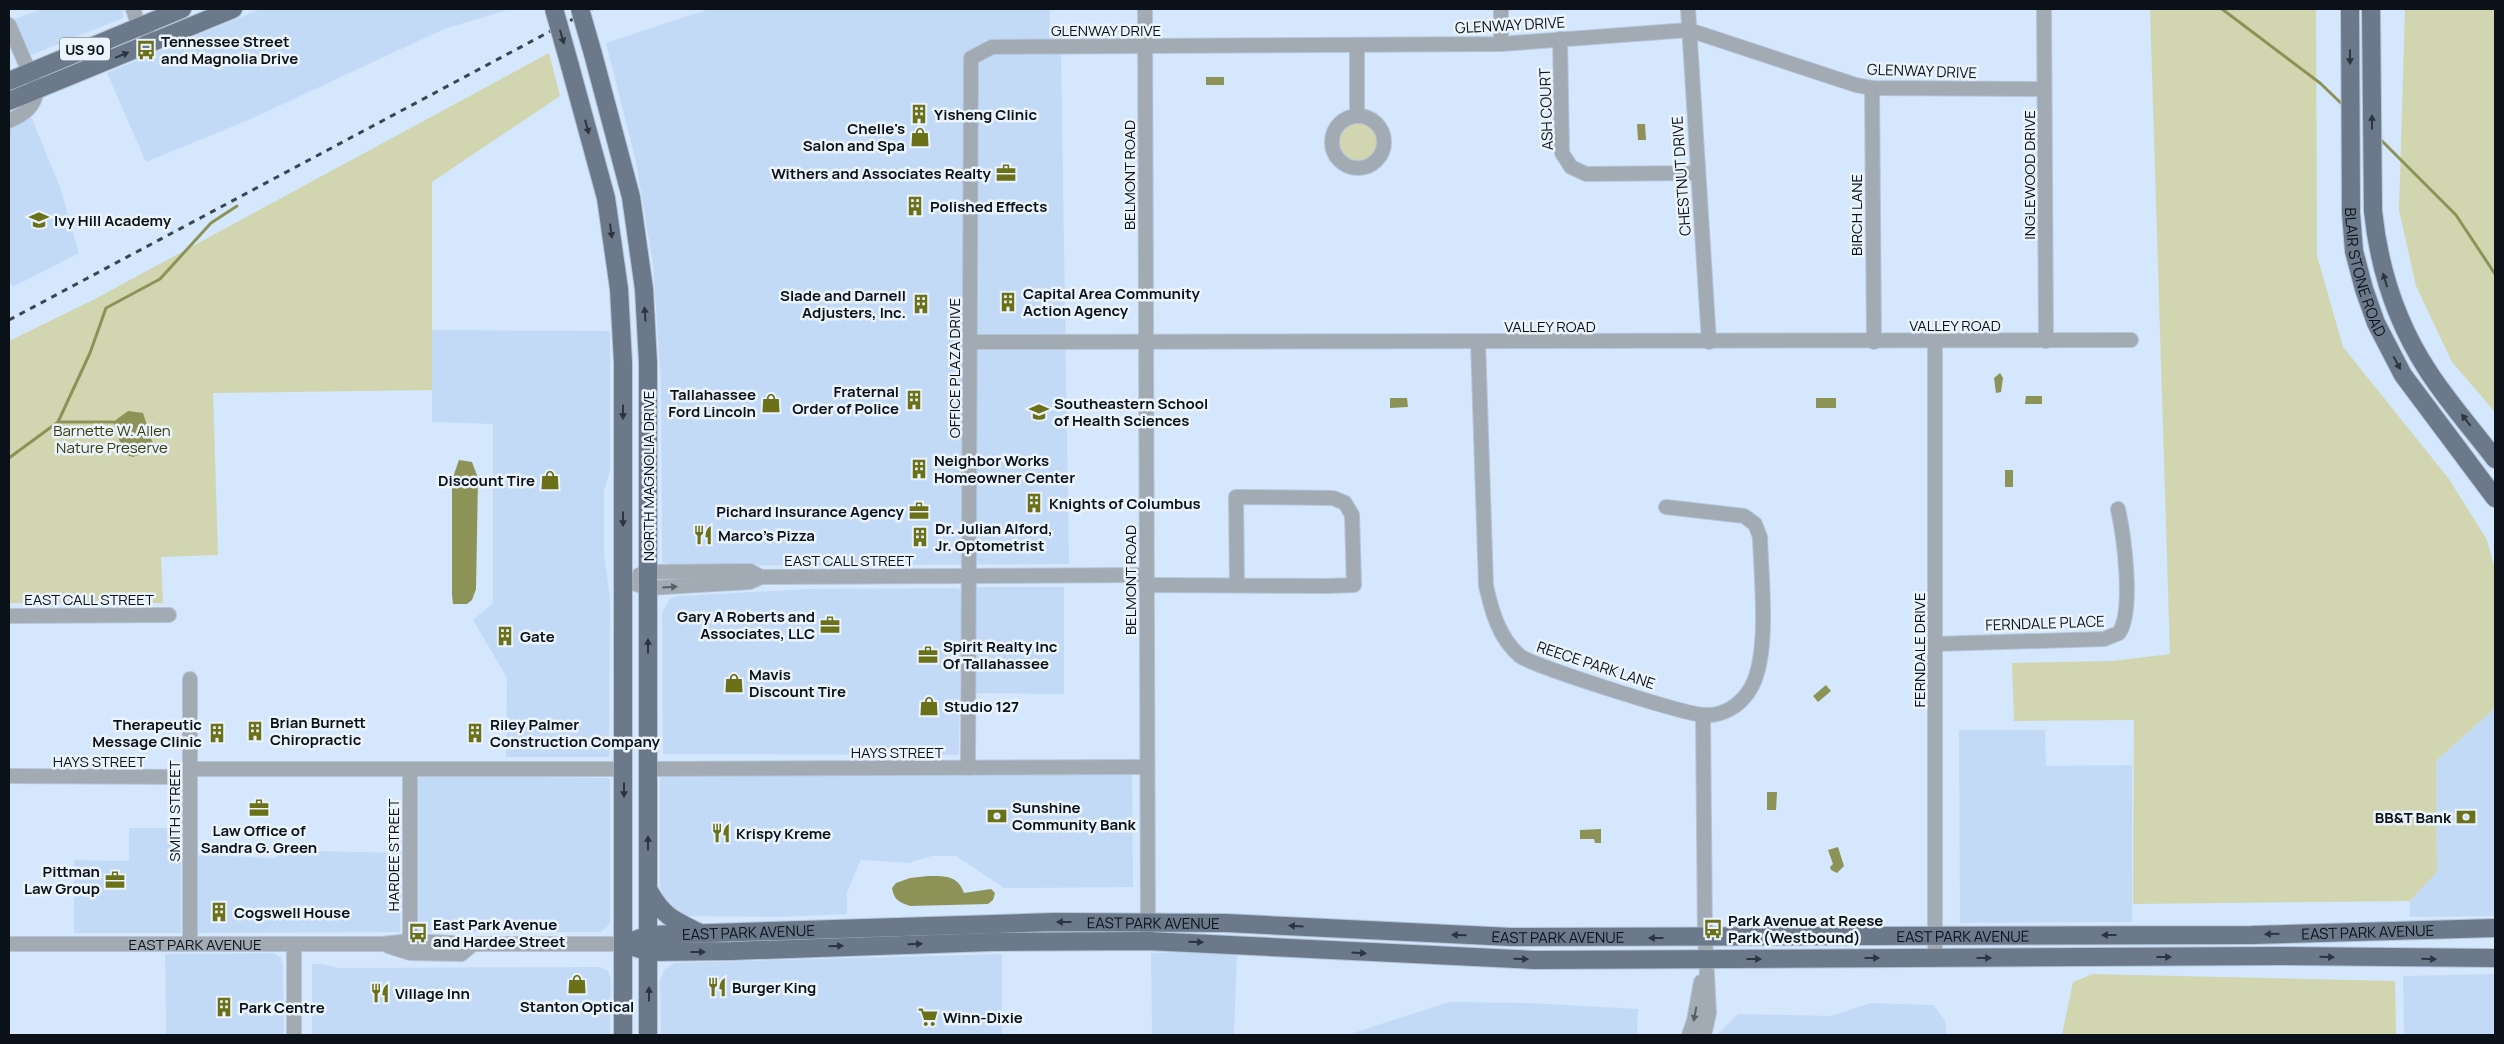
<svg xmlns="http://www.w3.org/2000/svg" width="2504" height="1044" font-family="Manrope,sans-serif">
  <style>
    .built { fill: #c3daf7 }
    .green { fill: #d1d6b0 }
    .water { fill: #8d9356 }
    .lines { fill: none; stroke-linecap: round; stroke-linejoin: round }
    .stream { stroke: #8d9356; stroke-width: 3 }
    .minor-casing { stroke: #b4c5d8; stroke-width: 16 }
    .major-casing { stroke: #b4c5d8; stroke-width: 20 }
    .minor { stroke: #a2aab4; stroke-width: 14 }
    .major { stroke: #6b798a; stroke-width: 18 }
    .rail { stroke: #3b4550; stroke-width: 3; stroke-dasharray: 6 6; stroke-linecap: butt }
    .major-bridge-casing { stroke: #b4c5d8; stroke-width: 20; stroke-linecap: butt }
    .major-bridge { stroke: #6b798a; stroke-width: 18 }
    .oneway { fill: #2c3540 }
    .oneway2 { fill: #565e66 }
    .labels { text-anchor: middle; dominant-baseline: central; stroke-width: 5; stroke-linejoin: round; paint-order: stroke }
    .shield { fill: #ebf3fc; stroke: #4e555c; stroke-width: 1 }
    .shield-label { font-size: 14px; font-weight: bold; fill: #0a1118 }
    .street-label { font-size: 15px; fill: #0a1118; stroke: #ebf3fc }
    .poi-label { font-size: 15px; font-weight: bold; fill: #0a1118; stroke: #ebf3fc; text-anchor: start }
    .park-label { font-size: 15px; fill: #3a3d0c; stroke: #ebf3fc }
  </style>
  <rect width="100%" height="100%" fill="#d4e7fd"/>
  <g class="built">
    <polygon points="42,9 123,9 123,18 31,55 12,20"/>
    <polygon points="260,9 511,9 444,29 253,118 146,162 107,73"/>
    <polygon points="709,9 1050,9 1049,54 1061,53 1069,564 673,566 662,562 661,382 653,264 636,162 606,43"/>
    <polygon points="31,117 60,187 79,253 13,287 9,280 9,129"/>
    <polygon points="432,330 610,331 610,470 604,491 604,552 610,599 609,757 506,757 507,678 473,620 493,603 493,424 432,422"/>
    <polygon points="977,587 1064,587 1064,694 975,693 975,590"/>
    <polygon points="958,588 962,592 959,747 959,753 957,755 663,754 662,613 670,599 678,596 807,589"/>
    <polygon points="2495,708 2495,916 2410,917 2410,901 2437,872 2436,761"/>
    <polygon points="1959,730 2045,730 2046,766 2132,765 2132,922 1960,923"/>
    <polygon points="667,774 1132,774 1133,887 1004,888 956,856 932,856 908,863 861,860 847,892 847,914 781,917 683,916 663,898 660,887 660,778"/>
    <polygon points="421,775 608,778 610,780 610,924 601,932 418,932 416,782"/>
    <polygon points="129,828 181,828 181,933 74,933 74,860 129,861"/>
    <polygon points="277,850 402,853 400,932 197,933 197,855 276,858"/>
    <polygon points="1203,952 1237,955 1234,1035 1152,1035 1151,953"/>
    <polygon points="273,953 281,958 283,965 284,1035 166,1035 165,954"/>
    <polygon points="1002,954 1002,1035 661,1035 660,981 664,970 675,963"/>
    <polygon points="312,964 321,964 339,968 599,967 608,971 611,980 610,1035 312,1035"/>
    <polygon points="2495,974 2495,1035 2404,1035 2403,976"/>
    <polygon points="1449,1002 1532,1003 1638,1009 1637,1035 1347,1035"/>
    <polygon points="1871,1003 1934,1005 1945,1021 1947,1035 1717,1035 1738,1014 1831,1016"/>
  </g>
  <g class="green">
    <polygon points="2150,9 2316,9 2317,256 2343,347 2449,479 2487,540 2495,569 2495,708 2436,761 2437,872 2410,901 2133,904 2134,720 2014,721 2012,663 2113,661 2170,654"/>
    <polygon points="2405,9 2495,9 2495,412 2452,362 2416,286 2399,210"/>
    <polygon points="549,53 560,96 432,182 432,390 213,393 218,555 161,557 163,603 9,603 9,341 95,299"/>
    <circle cx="1356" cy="141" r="21"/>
    <polygon points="2093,974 2395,981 2396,1035 2062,1035 2073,982"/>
  </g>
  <g class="water">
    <rect x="1206" y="77" width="18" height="8"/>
    <polygon points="1637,124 1645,124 1646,140 1638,140"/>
    <polygon points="2000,373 2003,378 2001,392 1996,393 1994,378"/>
    <polygon points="2026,396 2042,396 2042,404 2025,404"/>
    <polygon points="1390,398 1407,398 1408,407 1390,408"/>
    <rect x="1816" y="398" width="20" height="10"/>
    <polygon points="128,411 143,413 153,444 145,452 133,457 124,454 113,422"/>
    <polygon points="459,460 472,462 478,478 476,589 472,600 467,604 453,604 452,595 452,480"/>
    <rect x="2005" y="470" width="8" height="17"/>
    <polygon points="1826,685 1831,691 1818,702 1813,696"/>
    <polygon points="1767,792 1777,792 1776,810 1767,810"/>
    <polygon points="1601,829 1601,843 1595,843 1594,839 1580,839 1580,830"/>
    <polygon points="1838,847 1844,866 1837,873 1831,870 1830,867 1833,864 1828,850"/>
    <path d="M928,876C944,876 958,875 964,893L991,889L995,893L993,900L988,904L910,906C899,902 894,900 892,888L896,883L910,878Z"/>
  </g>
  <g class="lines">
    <g class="stream">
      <polyline points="2222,9 2320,83 2343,105"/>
      <polyline points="2379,138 2456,215 2495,274"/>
      <polyline points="58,422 90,353 106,308 160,279 211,223 237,206"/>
      <polyline points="9,458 58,422 113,422"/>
    </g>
    <defs>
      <g id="minor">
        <polyline points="133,9 136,18 153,42"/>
        <polyline points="1145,9 1148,941"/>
        <polyline points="1688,9 1709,342"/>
        <polyline points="2044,9 2046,341"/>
        <path d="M9,25L37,90C34,108 24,114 9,121"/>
        <polyline points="1560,39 1562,153 1571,167 1586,174 1697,173"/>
        <polyline points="1501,44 1501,9"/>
        <polyline points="1872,88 1874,342"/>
        <circle cx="1358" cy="142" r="26"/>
        <polyline points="1357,116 1357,45"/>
        <polyline points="1935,341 1935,958"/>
        <polyline points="970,342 2131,340"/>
        <path d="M1478,342L1486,586C1492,612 1499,638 1520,656C1533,666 1686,715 1705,715C1723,716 1739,706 1749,691C1771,659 1761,577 1760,537L1755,524L1744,516L1666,507"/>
        <polyline points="639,575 648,572 750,571 761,577"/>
        <polyline points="623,580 648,588 750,582 761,577 1146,575"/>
        <polyline points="1146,585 1328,586 1354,585 1352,515 1345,503 1333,498 1236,497 1237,586"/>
        <polyline points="9,616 169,615"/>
        <path d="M1935,644L2104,639L2119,633C2134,610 2124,537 2118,509"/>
        <polyline points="190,679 190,943"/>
        <polyline points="1703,715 1705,938 1709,1013 1704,1035"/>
        <polyline points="968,768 971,58 992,47 1501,44 1689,30 1856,85 1872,88 2044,89"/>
        <polyline points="190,769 624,769"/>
        <polyline points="410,769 410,941"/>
        <polyline points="648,769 1147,767"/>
        <polyline points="9,776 190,777"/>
        <path id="s1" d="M9,944H382L410,941L473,944H624"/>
        <polyline points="294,944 294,1035"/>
        <polyline points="388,946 410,953 461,954 473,944"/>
        <polyline points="1689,1035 1694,1021 1701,982"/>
      </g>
      <g id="major">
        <path id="s2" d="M2350,9L2351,213L2354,251L2364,289L2376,323L2403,375L2495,498"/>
        <path d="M2371,9L2373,211C2379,269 2396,322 2428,371C2448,402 2473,430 2495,459"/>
        <polyline points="593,54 631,197 644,289 648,363 648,1035"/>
        <polyline points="570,66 606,198 619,289 623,363 623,1035"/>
        <polyline points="9,81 182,9"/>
        <polyline points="9,101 233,9"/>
        <path d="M649,891C663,916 673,920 698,932"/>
        <path id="s3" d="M624,944L649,935L1054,922L1226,923L1511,937L2252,935L2495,928"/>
        <polyline points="624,944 649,952 731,951 991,942 1148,941 1534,960 2281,956 2495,958"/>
      </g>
    </defs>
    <use href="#minor" class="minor-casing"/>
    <use href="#major" class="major-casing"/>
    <use href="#minor" class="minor"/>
    <use href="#major" class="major"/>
    <polyline class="rail" points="9,320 592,9"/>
    <defs>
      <g id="major-bridge">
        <polyline points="554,9 570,66"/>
        <polyline points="580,9 593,54"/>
      </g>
    </defs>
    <use href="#major-bridge" class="major-bridge-casing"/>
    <use href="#major-bridge" class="major-bridge"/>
  </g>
  <defs><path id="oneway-solid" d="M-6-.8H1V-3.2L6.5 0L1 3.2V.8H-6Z" transform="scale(1.25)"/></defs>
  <g class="oneway">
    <use href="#oneway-solid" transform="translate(562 37) rotate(74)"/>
    <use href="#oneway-solid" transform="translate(122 55) rotate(-22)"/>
    <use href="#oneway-solid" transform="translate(2350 57) rotate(90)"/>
    <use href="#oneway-solid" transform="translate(2372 122) rotate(-90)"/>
    <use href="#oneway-solid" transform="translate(587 127) rotate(75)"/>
    <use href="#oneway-solid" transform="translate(611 231) rotate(82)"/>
    <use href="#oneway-solid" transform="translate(2385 280) rotate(-107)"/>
    <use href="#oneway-solid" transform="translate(645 314) rotate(-94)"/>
    <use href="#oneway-solid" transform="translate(2397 363) rotate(62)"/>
    <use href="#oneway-solid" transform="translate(623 412) rotate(90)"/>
    <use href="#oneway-solid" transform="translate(2466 420) rotate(-128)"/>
    <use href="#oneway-solid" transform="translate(623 519) rotate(90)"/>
    <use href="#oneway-solid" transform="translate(648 646) rotate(-90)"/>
    <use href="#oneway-solid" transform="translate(624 790) rotate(90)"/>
    <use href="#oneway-solid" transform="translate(648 843) rotate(-90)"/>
    <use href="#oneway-solid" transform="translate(1064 922) rotate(180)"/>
    <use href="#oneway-solid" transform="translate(1296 926) rotate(-176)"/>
    <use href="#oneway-solid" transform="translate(2272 934) rotate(178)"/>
    <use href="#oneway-solid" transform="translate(1459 935) rotate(-178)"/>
    <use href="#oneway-solid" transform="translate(2109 935) rotate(-180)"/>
    <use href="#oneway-solid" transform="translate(1656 938) rotate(-180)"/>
    <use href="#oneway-solid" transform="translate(1196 942) rotate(1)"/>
    <use href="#oneway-solid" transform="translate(915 944) rotate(-2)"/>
    <use href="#oneway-solid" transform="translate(836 946) rotate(-2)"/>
    <use href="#oneway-solid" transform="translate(698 952)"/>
    <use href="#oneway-solid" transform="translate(1359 953) rotate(4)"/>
    <use href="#oneway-solid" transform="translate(2164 957)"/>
    <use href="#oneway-solid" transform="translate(2327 957) rotate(1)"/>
    <use href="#oneway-solid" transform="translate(1872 958)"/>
    <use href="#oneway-solid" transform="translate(1984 958)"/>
    <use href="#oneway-solid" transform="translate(1521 959) rotate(2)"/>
    <use href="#oneway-solid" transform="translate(1754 959)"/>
    <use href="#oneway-solid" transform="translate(2429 959) rotate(1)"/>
    <use href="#oneway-solid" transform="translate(649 994) rotate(-90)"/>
  </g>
  <g class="oneway2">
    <use href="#oneway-solid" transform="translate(670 587) rotate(-3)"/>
    <use href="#oneway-solid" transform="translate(1695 1014) rotate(101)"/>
  </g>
  <defs>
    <symbol id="bus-bare" viewBox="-9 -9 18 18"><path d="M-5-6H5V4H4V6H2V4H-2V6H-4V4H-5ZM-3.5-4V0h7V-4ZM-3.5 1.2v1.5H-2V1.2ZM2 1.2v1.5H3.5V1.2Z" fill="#6b7118" stroke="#ebf3fc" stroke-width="2.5" paint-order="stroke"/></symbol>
    <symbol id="building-bare" viewBox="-9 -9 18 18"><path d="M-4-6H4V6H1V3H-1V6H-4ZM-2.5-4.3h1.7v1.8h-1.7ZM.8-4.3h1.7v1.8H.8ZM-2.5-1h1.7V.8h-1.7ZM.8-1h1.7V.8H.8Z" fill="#6b7118" stroke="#ebf3fc" stroke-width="2.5" paint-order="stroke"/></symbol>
    <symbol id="shop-bare" viewBox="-9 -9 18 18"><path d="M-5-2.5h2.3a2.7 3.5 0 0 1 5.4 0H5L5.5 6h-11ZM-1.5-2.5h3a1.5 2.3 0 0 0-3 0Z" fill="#6b7118" stroke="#ebf3fc" stroke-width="2.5" paint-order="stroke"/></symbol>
    <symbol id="office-bare" viewBox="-9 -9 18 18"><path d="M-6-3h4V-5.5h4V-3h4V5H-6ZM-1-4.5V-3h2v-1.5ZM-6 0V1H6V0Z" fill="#6b7118" stroke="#ebf3fc" stroke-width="2.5" paint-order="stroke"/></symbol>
    <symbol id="school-bare" viewBox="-9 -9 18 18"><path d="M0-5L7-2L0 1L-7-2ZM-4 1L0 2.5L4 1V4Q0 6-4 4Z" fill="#6b7118" stroke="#ebf3fc" stroke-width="2.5" paint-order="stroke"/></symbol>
    <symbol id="restaurant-bare" viewBox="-9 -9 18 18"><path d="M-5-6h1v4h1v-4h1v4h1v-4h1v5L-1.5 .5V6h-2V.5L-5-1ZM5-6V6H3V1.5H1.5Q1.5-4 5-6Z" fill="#6b7118" stroke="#ebf3fc" stroke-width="2.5" paint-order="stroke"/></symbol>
    <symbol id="bank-bare" viewBox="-9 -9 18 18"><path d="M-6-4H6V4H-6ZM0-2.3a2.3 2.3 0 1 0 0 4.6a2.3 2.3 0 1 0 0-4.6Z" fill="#6b7118" stroke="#ebf3fc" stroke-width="2.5" paint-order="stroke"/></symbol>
    <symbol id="supermarket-bare" viewBox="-9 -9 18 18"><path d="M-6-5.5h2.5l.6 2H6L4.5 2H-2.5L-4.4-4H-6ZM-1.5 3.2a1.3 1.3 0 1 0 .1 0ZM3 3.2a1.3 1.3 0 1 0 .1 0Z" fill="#6b7118" stroke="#ebf3fc" stroke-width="2.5" paint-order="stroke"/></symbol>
  </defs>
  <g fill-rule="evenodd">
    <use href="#bus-bare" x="132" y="36" width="28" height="28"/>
    <use href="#building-bare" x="905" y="100" width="28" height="28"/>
    <use href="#shop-bare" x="906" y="123" width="28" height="28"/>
    <use href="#office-bare" x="992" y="159" width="28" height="28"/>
    <use href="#building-bare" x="901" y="192" width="28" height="28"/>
    <use href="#school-bare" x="25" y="206" width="28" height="28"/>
    <use href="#building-bare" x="994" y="288" width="28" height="28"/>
    <use href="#building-bare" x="907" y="290" width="28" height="28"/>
    <use href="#building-bare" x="900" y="386" width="28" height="28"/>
    <use href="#shop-bare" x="757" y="389" width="28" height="28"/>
    <use href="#school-bare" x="1025" y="398" width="28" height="28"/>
    <use href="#building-bare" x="905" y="455" width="28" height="28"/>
    <use href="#shop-bare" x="536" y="466" width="28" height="28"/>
    <use href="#building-bare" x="1020" y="489" width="28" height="28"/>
    <use href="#office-bare" x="905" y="497" width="28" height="28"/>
    <use href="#restaurant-bare" x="689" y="521" width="28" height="28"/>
    <use href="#building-bare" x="906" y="523" width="28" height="28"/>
    <use href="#office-bare" x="816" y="611" width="28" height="28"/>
    <use href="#building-bare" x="491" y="622" width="28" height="28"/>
    <use href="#office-bare" x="914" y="641" width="28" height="28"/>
    <use href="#shop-bare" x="720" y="669" width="28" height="28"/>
    <use href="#shop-bare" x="915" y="692" width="28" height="28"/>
    <use href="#building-bare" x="241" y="717" width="28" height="28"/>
    <use href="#building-bare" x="203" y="719" width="28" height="28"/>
    <use href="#building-bare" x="461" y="719" width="28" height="28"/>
    <use href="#office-bare" x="245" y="794" width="28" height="28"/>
    <use href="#bank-bare" x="983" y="802" width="28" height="28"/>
    <use href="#bank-bare" x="2452" y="803" width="28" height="28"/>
    <use href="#restaurant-bare" x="707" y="819" width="28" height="28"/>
    <use href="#office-bare" x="101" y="866" width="28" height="28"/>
    <use href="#building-bare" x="205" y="898" width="28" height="28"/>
    <use href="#bus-bare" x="1699" y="915" width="28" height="28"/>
    <use href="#bus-bare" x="404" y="919" width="28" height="28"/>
    <use href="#shop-bare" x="563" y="970" width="28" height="28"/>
    <use href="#restaurant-bare" x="703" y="973" width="28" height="28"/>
    <use href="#restaurant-bare" x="366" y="979" width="28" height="28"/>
    <use href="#building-bare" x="210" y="993" width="28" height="28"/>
    <use href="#supermarket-bare" x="914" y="1003" width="28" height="28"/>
  </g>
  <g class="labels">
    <rect class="shield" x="60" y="37.5" width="50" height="23" rx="4"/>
    <g class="shield-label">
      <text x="85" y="49">US 90</text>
    </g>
    <g class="street-label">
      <text transform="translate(1510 25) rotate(-3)">GLENWAY DRIVE</text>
      <text x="1106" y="30">GLENWAY DRIVE</text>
      <text transform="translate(1922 71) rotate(2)">GLENWAY DRIVE</text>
      <text transform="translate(1546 109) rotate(-92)">ASH COURT</text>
      <text transform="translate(1129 175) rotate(-90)">BELMONT ROAD</text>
      <text transform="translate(2029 175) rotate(-90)">INGLEWOOD DRIVE</text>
      <text transform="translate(1681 176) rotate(-94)">CHESTNUT DRIVE</text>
      <text transform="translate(1856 215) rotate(-90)">BIRCH LANE</text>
      <text stroke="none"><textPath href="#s2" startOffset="265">BLAIR STONE ROAD</textPath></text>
      <text x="1955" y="325">VALLEY ROAD</text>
      <text x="1550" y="326">VALLEY ROAD</text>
      <text transform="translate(954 368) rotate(-90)">OFFICE PLAZA DRIVE</text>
      <text transform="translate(648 476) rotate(-90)">NORTH MAGNOLIA DRIVE</text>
      <text x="849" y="560">EAST CALL STREET</text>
      <text transform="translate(1130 580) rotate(-90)">BELMONT ROAD</text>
      <text x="89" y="599">EAST CALL STREET</text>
      <text transform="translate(2045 623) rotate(-2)">FERNDALE PLACE</text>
      <text transform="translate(1919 650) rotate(-90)">FERNDALE DRIVE</text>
      <text transform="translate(1596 665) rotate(18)">REECE PARK LANE</text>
      <text x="897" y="752">HAYS STREET</text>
      <text x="99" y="761">HAYS STREET</text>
      <text transform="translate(174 811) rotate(-90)">SMITH STREET</text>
      <text transform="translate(393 855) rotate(-90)">HARDEE STREET</text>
      <text stroke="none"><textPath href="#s3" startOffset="531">EAST PARK AVENUE</textPath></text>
      <text stroke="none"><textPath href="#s3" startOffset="126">EAST PARK AVENUE</textPath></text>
      <text stroke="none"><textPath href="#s3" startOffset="1746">EAST PARK AVENUE</textPath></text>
      <text stroke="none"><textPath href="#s3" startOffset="1341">EAST PARK AVENUE</textPath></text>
      <text stroke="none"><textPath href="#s3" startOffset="936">EAST PARK AVENUE</textPath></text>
      <text stroke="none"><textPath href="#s1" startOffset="186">EAST PARK AVENUE</textPath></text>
    </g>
    <g class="poi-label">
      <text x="161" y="41">Tennessee Street<tspan x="161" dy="17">and Magnolia Drive</tspan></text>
      <text x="934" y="114">Yisheng Clinic</text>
      <text x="905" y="128" text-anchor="end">Chelle's<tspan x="905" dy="17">Salon and Spa</tspan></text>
      <text x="991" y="173" text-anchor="end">Withers and Associates Realty</text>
      <text x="930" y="206">Polished Effects</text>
      <text x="54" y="220">Ivy Hill Academy</text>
      <text x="1023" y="293">Capital Area Community<tspan x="1023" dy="17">Action Agency</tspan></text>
      <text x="906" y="295" text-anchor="end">Slade and Darnell<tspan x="906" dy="17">Adjusters, Inc.</tspan></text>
      <text x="899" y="391" text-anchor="end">Fraternal<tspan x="899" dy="17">Order of Police</tspan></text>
      <text x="756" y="394" text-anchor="end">Tallahassee<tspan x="756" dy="17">Ford Lincoln</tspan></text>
      <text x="1054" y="403">Southeastern School<tspan x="1054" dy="17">of Health Sciences</tspan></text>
      <text x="934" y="460">Neighbor Works<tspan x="934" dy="17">Homeowner Center</tspan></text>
      <text x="535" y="480" text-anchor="end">Discount Tire</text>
      <text x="1049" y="503">Knights of Columbus</text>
      <text x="904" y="511" text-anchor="end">Pichard Insurance Agency</text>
      <text x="935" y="528">Dr. Julian Alford,<tspan x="935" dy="17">Jr. Optometrist</tspan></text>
      <text x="718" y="535">Marco's Pizza</text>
      <text x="815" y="616" text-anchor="end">Gary A Roberts and<tspan x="815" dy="17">Associates, LLC</tspan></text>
      <text x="520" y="636">Gate</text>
      <text x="943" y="646">Spirit Realty Inc<tspan x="943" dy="17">Of Tallahassee</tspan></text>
      <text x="749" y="674">Mavis<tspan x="749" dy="17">Discount Tire</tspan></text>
      <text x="944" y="706">Studio 127</text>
      <text x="270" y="722">Brian Burnett<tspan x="270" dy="17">Chiropractic</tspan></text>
      <text x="202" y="724" text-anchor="end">Therapeutic<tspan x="202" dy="17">Message Clinic</tspan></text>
      <text x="490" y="724">Riley Palmer<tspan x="490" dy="17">Construction Company</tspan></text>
      <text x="1012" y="807">Sunshine<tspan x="1012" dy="17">Community Bank</tspan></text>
      <text x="2451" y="817" text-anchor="end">BB&amp;T Bank</text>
      <text x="259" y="830" text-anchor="middle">Law Office of<tspan x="259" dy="17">Sandra G. Green</tspan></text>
      <text x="736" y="833">Krispy Kreme</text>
      <text x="100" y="871" text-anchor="end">Pittman<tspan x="100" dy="17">Law Group</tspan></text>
      <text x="234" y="912">Cogswell House</text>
      <text x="1728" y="920">Park Avenue at Reese<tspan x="1728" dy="17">Park (Westbound)</tspan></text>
      <text x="433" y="924">East Park Avenue<tspan x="433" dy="17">and Hardee Street</tspan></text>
      <text x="732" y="987">Burger King</text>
      <text x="395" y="993">Village Inn</text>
      <text x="577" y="1006" text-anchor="middle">Stanton Optical</text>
      <text x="239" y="1007">Park Centre</text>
      <text x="943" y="1017">Winn-Dixie</text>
    </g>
    <g class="park-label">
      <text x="112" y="430">Barnette W. Allen<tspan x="112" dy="17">Nature Preserve</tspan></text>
    </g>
  </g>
  <rect width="2504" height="1044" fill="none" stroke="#0a1118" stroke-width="20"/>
</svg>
